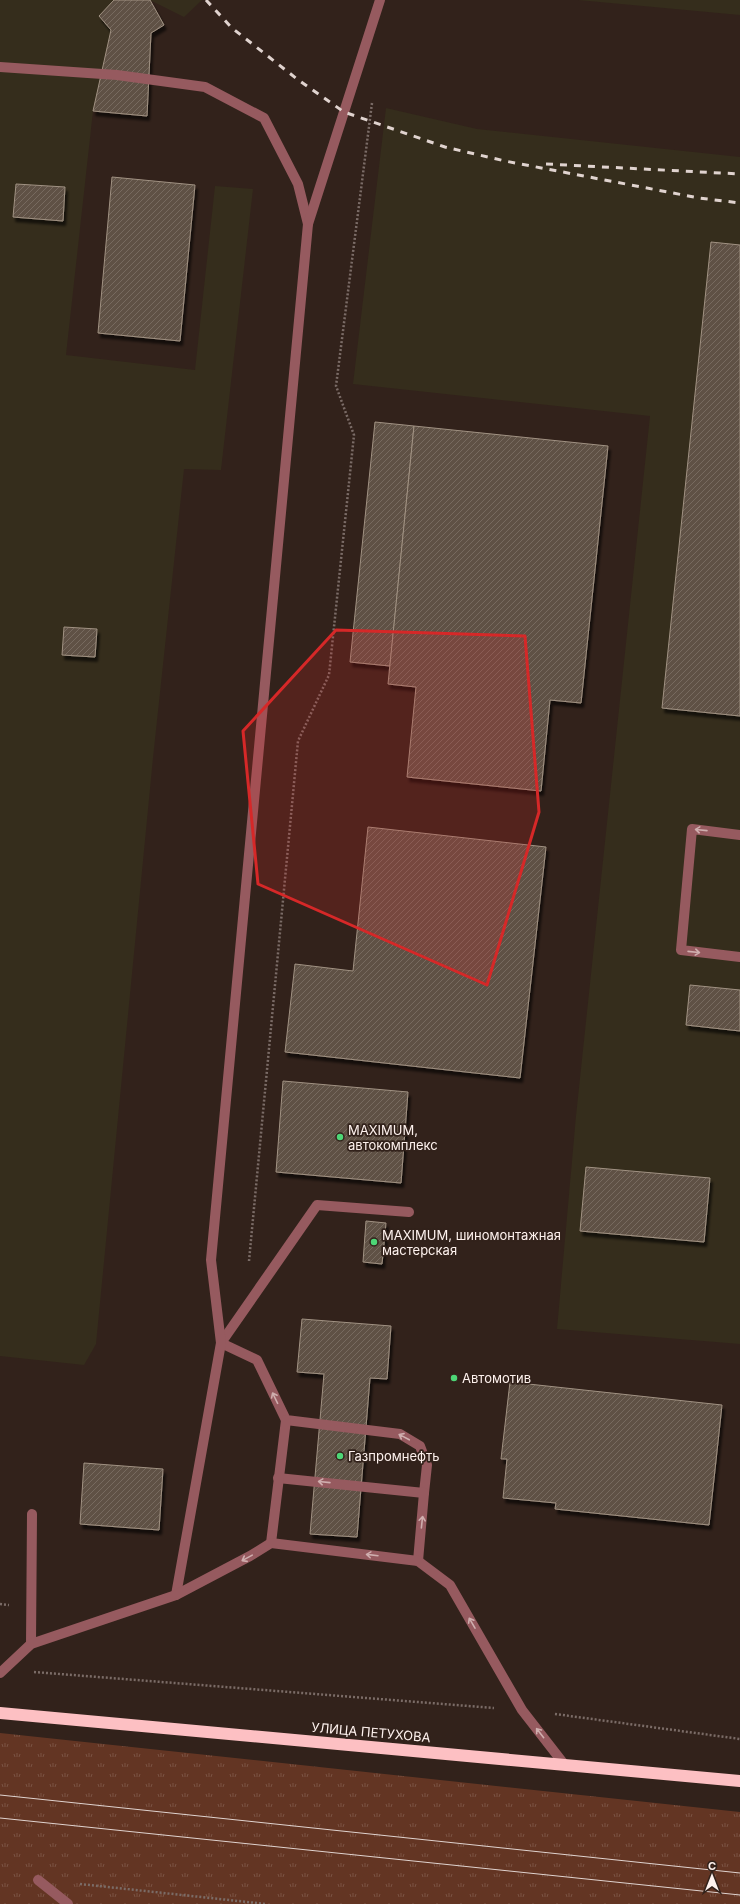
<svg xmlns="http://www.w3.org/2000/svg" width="740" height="1904" font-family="Inter,sans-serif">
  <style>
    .industrial { fill: #352d1c }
    .park { fill: url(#park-tufts) }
    .building { fill: url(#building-hatch); stroke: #a19283; filter: url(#shadow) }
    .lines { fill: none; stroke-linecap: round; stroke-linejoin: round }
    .path { stroke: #7b6c67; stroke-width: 2.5; stroke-dasharray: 2 2; stroke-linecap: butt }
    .lane { stroke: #965a5f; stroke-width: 10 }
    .street { stroke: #965a5f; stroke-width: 10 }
    .highway { stroke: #fdc0c3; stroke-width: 12 }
    .tram { stroke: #e0d3cf; stroke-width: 1 }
    .rail { stroke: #e0d3cf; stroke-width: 3; stroke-dasharray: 7 7; stroke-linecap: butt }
    .oneway { stroke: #cfaeae }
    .marked { fill: #d62828; fill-opacity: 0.2; stroke: #d62828; stroke-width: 3; stroke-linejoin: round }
    .poi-dot { fill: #4dd676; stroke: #32221b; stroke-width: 1.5 }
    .labels { text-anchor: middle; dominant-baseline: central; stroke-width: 3.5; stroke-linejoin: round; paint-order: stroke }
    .poi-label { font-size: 13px; fill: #fef2ee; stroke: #32221b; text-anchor: start }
    .street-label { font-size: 13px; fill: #fef2ee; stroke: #32221b }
  </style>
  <defs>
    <pattern id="park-tufts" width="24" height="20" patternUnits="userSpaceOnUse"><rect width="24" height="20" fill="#633523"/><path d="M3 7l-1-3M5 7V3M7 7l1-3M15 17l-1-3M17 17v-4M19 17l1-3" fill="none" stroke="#7a5343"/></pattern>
    <pattern id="building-hatch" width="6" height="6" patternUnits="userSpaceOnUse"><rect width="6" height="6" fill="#5f5144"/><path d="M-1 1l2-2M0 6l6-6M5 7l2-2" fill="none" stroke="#776a5f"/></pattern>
    <filter id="shadow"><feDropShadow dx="2.5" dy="4.5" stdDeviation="1" flood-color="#0009"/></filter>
  </defs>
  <rect width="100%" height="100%" fill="#32221b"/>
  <g class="industrial">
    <polygon points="0,0 114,0 111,30 93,111 66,355 195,370 215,186 253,189 221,470 184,469 153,758 96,1344 84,1365 0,1356"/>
    <polygon points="150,0 202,0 184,17"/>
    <polygon points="578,0 740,0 740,15"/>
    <polygon points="386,108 477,129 740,157 740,1344 557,1329 576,1116 650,416 353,384"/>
  </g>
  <polygon class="park" points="0,1733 740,1812 740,1904 0,1904"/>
  <g class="building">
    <polygon points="114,0 150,0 164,25 151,33 147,116 93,111 111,30 99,16"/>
    <polygon points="112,177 195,185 180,341 98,333"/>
    <polygon points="16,184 65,187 63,221 13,217"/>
    <polygon points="711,242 740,245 740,716 662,708"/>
    <polygon points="375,422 414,426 390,666 350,662"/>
    <polygon points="414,426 608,446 581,703 550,700 541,791 407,777 416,687 388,684"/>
    <polygon points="64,627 97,629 95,657 62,655"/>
    <polygon points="368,827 546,847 520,1078 285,1052 295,964 353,971"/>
    <polygon points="690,985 740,990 740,1031 686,1025"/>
    <polygon points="283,1081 408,1092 401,1183 276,1172"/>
    <polygon points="586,1167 710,1178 704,1242 580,1231"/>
    <polygon points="366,1221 386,1223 382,1264 363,1262"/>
    <polygon points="302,1319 391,1326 387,1379 370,1378 357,1537 310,1534 324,1374 297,1372"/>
    <polygon points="510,1382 722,1405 709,1525 555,1509 556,1503 503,1498 507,1459 501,1459"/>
    <polygon points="84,1463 163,1469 159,1530 80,1524"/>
  </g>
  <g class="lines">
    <g class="path">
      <polyline points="249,1261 298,741 329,675 354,435 336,386 372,103"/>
      <polyline points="0,1604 9,1605"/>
      <polyline points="34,1672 494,1708"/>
      <polyline points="555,1714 740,1739"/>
      <polyline points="80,1884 266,1904"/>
    </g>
    <g class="lane">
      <polyline points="0,67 117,75 205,87 264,118 298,184 308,224"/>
      <polyline points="740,835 692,829 681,950 740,957"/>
      <polyline points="409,1212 317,1205 221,1343 257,1360 286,1420 400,1434 420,1446 427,1465 424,1493"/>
      <polyline points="278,1478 424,1493 418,1561"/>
      <polyline points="271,1543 286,1420"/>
      <polyline points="176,1595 221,1343 211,1260 308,224 380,0"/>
      <polyline points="31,1644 32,1514"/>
      <polyline points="0,1673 31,1644 176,1595 250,1556 271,1543 418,1561 450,1585 522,1710 564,1764"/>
    </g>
    <polyline class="street" points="38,1880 68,1904"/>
    <polyline class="highway" points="0,1713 740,1781"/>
    <g class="tram">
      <polyline points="0,1795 740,1873"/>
      <polyline points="0,1818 740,1895"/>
    </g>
    <g class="rail">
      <polyline points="206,0 232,28 297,79 344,112 445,147 505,161 699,198 740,203"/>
      <polyline points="546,164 740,174"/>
    </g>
  </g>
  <defs><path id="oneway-shaft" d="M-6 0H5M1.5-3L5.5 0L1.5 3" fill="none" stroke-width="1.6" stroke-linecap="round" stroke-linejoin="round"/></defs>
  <g class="oneway">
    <use href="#oneway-shaft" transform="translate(701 830) rotate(-174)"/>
    <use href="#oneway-shaft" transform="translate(694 952) rotate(6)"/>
    <use href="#oneway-shaft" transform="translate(275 1398) rotate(-116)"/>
    <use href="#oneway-shaft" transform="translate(404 1437) rotate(-152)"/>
    <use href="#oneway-shaft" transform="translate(324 1482) rotate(-174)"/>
    <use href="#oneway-shaft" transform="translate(422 1522) rotate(-84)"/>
    <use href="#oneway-shaft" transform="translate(372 1555) rotate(-173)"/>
    <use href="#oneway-shaft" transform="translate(247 1558) rotate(151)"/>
    <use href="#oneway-shaft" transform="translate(472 1623) rotate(-120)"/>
    <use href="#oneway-shaft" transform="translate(540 1733) rotate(-128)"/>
  </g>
  <path class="marked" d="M336,630L525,636L539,812L487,985L258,884L243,731Z"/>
  <g class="poi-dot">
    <circle cx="340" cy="1137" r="4"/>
    <circle cx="374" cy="1242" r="4"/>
    <circle cx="454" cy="1378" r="4"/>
    <circle cx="340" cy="1456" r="4"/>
  </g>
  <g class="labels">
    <g class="poi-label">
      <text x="348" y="1130">MAXIMUM,<tspan x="348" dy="15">автокомплекс</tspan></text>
      <text x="382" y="1235">MAXIMUM, шиномонтажная<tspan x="382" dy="15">мастерская</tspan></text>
      <text x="462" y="1378">Автомотив</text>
      <text x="348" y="1456">Газпромнефть</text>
    </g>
    <g class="street-label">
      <text transform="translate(371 1732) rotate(5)">УЛИЦА ПЕТУХОВА</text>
    </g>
  </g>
  <g transform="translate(712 1876)" stroke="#32221b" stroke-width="3" paint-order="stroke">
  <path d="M0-3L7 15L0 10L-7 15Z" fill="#fef2ee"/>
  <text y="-6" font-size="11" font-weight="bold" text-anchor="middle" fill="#fef2ee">С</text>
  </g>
</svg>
